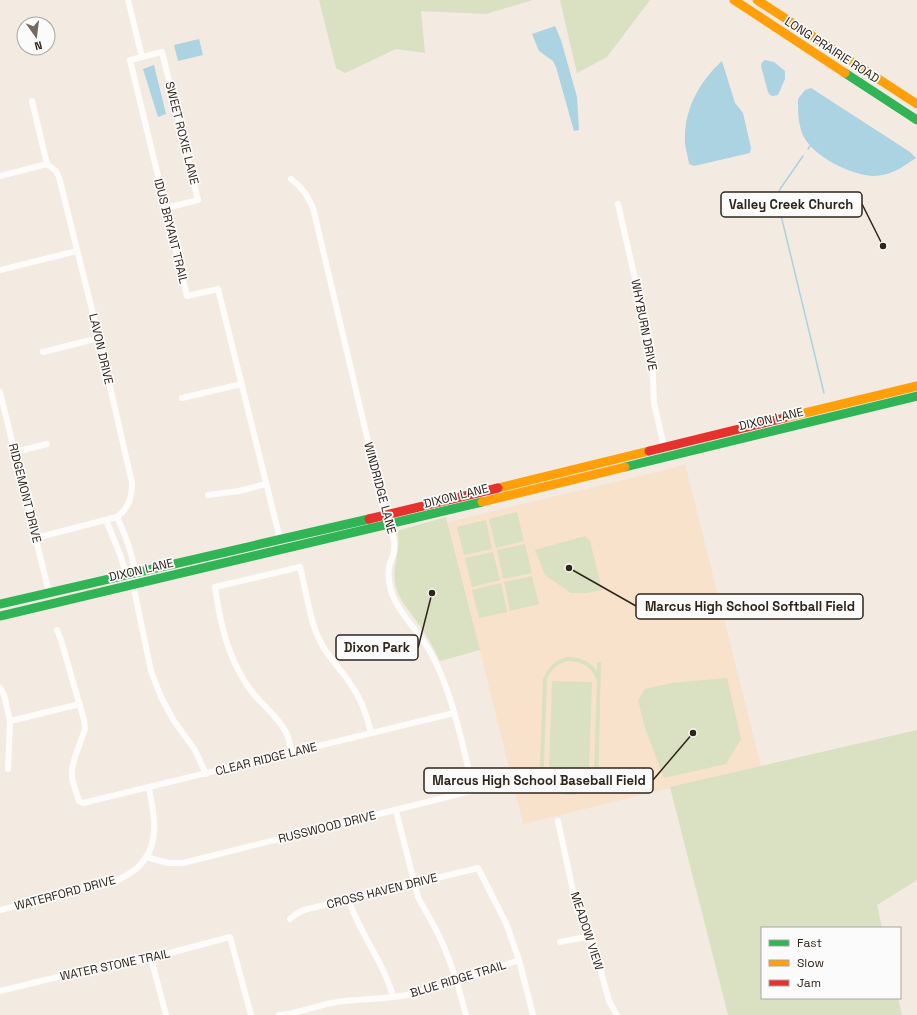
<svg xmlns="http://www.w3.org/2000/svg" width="917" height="1015" font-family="'Space Grotesk',sans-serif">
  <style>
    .built { fill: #f8e2cc }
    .green { fill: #dae0c2; fill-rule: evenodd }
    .water { fill: #abd3e1 }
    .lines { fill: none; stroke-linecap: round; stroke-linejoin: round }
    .stream { stroke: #abd3e1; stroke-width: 1.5 }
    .street { stroke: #fdfcfb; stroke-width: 6 }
    .fast { stroke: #30b455; stroke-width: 9 }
    .slow { stroke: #ff9f0a; stroke-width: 9 }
    .jam { stroke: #e5322d; stroke-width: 9 }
    .labels { text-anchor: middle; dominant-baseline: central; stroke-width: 3.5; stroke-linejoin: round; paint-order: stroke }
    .street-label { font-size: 12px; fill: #30251b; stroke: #fbfbfb }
    .leader { fill: none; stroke: #30251b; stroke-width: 1.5 }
    .callout-dot { fill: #30251b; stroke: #fbfbfb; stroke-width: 1.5 }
    .callout { fill: #fbfbfb; stroke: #30251b; stroke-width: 1.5 }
    .callout-label { font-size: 13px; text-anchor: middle; font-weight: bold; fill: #30251b }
  </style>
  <rect width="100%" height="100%" fill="#f3eae2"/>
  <polygon class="built" points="685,464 761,766 523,824 448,522 665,470"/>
  <g class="green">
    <polygon points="319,0 533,0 486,14 421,11 425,53 396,49 345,73 336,68"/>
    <polygon points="560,0 650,0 607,57 577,73"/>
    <polygon points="517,512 524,541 496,548 489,519"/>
    <path d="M446,517L480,650L440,661C434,649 428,637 420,626C411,612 398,600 395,583C392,565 402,548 397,531Z"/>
    <polygon points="486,520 492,549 464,555 457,527"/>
    <polygon points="585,536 590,541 602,590 587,593 571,593 545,575 535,550"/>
    <polygon points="525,544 532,573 503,579 497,550"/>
    <polygon points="493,552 500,580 472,587 465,558"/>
    <polygon points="532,576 539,604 510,611 504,582"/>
    <polygon points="501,583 507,612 479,618 472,590"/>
    <path d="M567,657C580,657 589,660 597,671V662H601L598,792H594V782C576,806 542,795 540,765L543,679C548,667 555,660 567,657ZM567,661C582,661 593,667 597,682L594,773C581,801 548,796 544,765L547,679C551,669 557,664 567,661Z"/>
    <polygon points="727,678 741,739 726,764 664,778 645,728 638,700 645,689 671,683"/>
    <polygon points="552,681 592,682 589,771 549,770"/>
    <polygon points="917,730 917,880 877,905 882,928 762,928 762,998 898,998 902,1015 728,1015 670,787"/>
  </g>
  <g class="water">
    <polygon points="555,26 561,40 577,97 579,130 574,131 556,67 553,61 539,51 532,34"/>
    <polygon points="199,39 203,55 178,61 174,45"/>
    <polygon points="765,60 774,62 785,71 785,79 778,95 773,96 770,95 768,92 761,66 762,62"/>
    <path d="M722,61L735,103L743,113L751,148L750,153L694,166L689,164C688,156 684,145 685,137C685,107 701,80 722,61Z"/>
    <polygon points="154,65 166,114 158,117 143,69"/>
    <path d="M811,88L910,152L916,158C903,167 890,176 873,176C850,175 810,155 802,133C798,122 798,110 798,99L805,90Z"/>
  </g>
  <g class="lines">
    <g class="stream">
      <polyline points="808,149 810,146"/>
      <polyline points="803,156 780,189 778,203 824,393"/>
    </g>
    <g class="street">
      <polyline points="128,0 142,57"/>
      <path d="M32,101L47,164L56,171L59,177L99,338L132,483C132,497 129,508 117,517L36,538"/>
      <polyline points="0,176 47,164"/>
      <path d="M291,179C302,187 307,195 313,208L384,509C387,522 396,535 394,550C394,556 390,561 389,567C388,575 389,584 391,591C399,615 421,633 432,655C454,697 462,745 474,791"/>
      <polyline points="618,204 648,336 652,359 654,403 664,447"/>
      <polyline points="166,208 198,200 162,52 130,60 187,296 218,289 280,539"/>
      <polyline points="0,270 77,251"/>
      <polyline points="43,352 99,338"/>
      <polyline points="0,392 49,593"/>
      <polyline points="182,398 242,384"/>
      <polyline points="15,452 47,444"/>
      <polyline points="208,495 239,491 266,484"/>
      <path d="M117,517C125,534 132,552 135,571C136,577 134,583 134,589L151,671L161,697L174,721L195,750L206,774"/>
      <polyline points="106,520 121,557 126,575 134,584"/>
      <polyline points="57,630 61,640 84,720 85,729 75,757 72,769 72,779 79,801 83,803 454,713"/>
      <polyline points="0,688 4,695 10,721 8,769"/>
      <polyline points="10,721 80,704"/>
      <path d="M292,753C290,745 289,739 286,732C276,714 258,702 247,685C227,655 220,622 215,587L300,567C307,593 309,620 321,643C329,658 341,670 350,683C361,698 367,715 371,733"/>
      <path d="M396,811L418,897C425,911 434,924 440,938C452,963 459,988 466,1015"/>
      <polyline points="558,821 577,910 591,936 609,1001 617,1015"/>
      <polyline points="146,857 168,863 183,863 507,782"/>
      <path d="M348,898C359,933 384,962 393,997"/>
      <path d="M0,910L116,881C124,877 134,872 140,865C161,843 154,814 149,788"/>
      <polyline points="290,919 296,914 304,910 478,868 506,923 519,960 533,1015"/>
      <polyline points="560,942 591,936"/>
      <polyline points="151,958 166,1015"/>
      <polyline points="0,991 78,972 101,969 151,958 230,937 251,1015"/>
      <path d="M279,1015C297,1014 314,1006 332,1003C360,998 389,1000 417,993C452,985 485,972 519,960"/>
    </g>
    <g class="fast">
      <polyline points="845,73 917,120"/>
      <polyline points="625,467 917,396"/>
      <polyline points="0,604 369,519"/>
      <polyline points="0,616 482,502"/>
    </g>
    <g class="slow">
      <polyline points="734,0 845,73"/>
      <polyline points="757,0 917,104"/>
      <polyline points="784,418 917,386"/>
      <polyline points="498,488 649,451"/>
      <polyline points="482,502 625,467"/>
    </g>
    <g class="jam">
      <polyline points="649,451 784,418"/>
      <polyline points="369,519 498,488"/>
    </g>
  </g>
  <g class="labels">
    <g class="street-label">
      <text transform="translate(832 50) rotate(33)">LONG PRAIRIE ROAD</text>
      <text transform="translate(182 133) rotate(76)">SWEET ROXIE LANE</text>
      <text transform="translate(171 231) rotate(76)">IDUS BRYANT TRAIL</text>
      <text transform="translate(644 325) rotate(79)">WHYBURN DRIVE</text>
      <text transform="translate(101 349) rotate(77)">LAVON DRIVE</text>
      <text transform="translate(771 419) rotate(-13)">DIXON LANE</text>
      <text transform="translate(380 488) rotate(75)">WINDRIDGE LANE</text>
      <text transform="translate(25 493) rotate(76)">RIDGEMONT DRIVE</text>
      <text transform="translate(456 496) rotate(-14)">DIXON LANE</text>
      <text transform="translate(141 570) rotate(-13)">DIXON LANE</text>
      <text transform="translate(266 759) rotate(-14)">CLEAR RIDGE LANE</text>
      <text transform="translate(327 827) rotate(-14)">RUSSWOOD DRIVE</text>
      <text transform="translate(382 891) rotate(-14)">CROSS HAVEN DRIVE</text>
      <text transform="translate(65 893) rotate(-15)">WATERFORD DRIVE</text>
      <text transform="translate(587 931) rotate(72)">MEADOW VIEW</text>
      <text transform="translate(115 965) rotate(-12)">WATER STONE TRAIL</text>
      <text transform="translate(458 979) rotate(-17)">BLUE RIDGE TRAIL</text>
    </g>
  </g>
  <path class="leader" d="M883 246L862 204M569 568L636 606M432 593L418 648M693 733L653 780"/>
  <g class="callout-dot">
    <circle cx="883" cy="246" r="4"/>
    <circle cx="569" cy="568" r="4"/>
    <circle cx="432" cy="593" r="4"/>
    <circle cx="693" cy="733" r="4"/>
  </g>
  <g class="callout">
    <rect x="721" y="192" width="141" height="25" rx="4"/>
    <rect x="636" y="594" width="227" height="25" rx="4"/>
    <rect x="336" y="635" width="82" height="25" rx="4"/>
    <rect x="424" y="768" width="229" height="25" rx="4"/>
  </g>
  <g class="callout-label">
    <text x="791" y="209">Valley Creek Church</text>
    <text x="750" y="611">Marcus High School Softball Field</text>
    <text x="377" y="652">Dixon Park</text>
    <text x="539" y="785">Marcus High School Baseball Field</text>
  </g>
  <rect x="761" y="927" width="140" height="72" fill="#fbfbfb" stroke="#aaa5a1"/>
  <rect x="769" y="940" width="20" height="6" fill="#30b455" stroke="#aaa5a1"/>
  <text x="797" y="947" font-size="12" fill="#30251b">Fast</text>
  <rect x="769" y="960" width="20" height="6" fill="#ff9f0a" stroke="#aaa5a1"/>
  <text x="797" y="967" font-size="12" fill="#30251b">Slow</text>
  <rect x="769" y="980" width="20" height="6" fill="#e5322d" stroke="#aaa5a1"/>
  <text x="797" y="987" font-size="12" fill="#30251b">Jam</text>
  <g transform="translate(36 36) rotate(166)"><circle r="19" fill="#fbfbfb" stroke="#aaa5a1"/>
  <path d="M0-3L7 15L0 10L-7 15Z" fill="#746a61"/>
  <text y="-6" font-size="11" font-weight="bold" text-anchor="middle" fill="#30251b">N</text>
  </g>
</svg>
